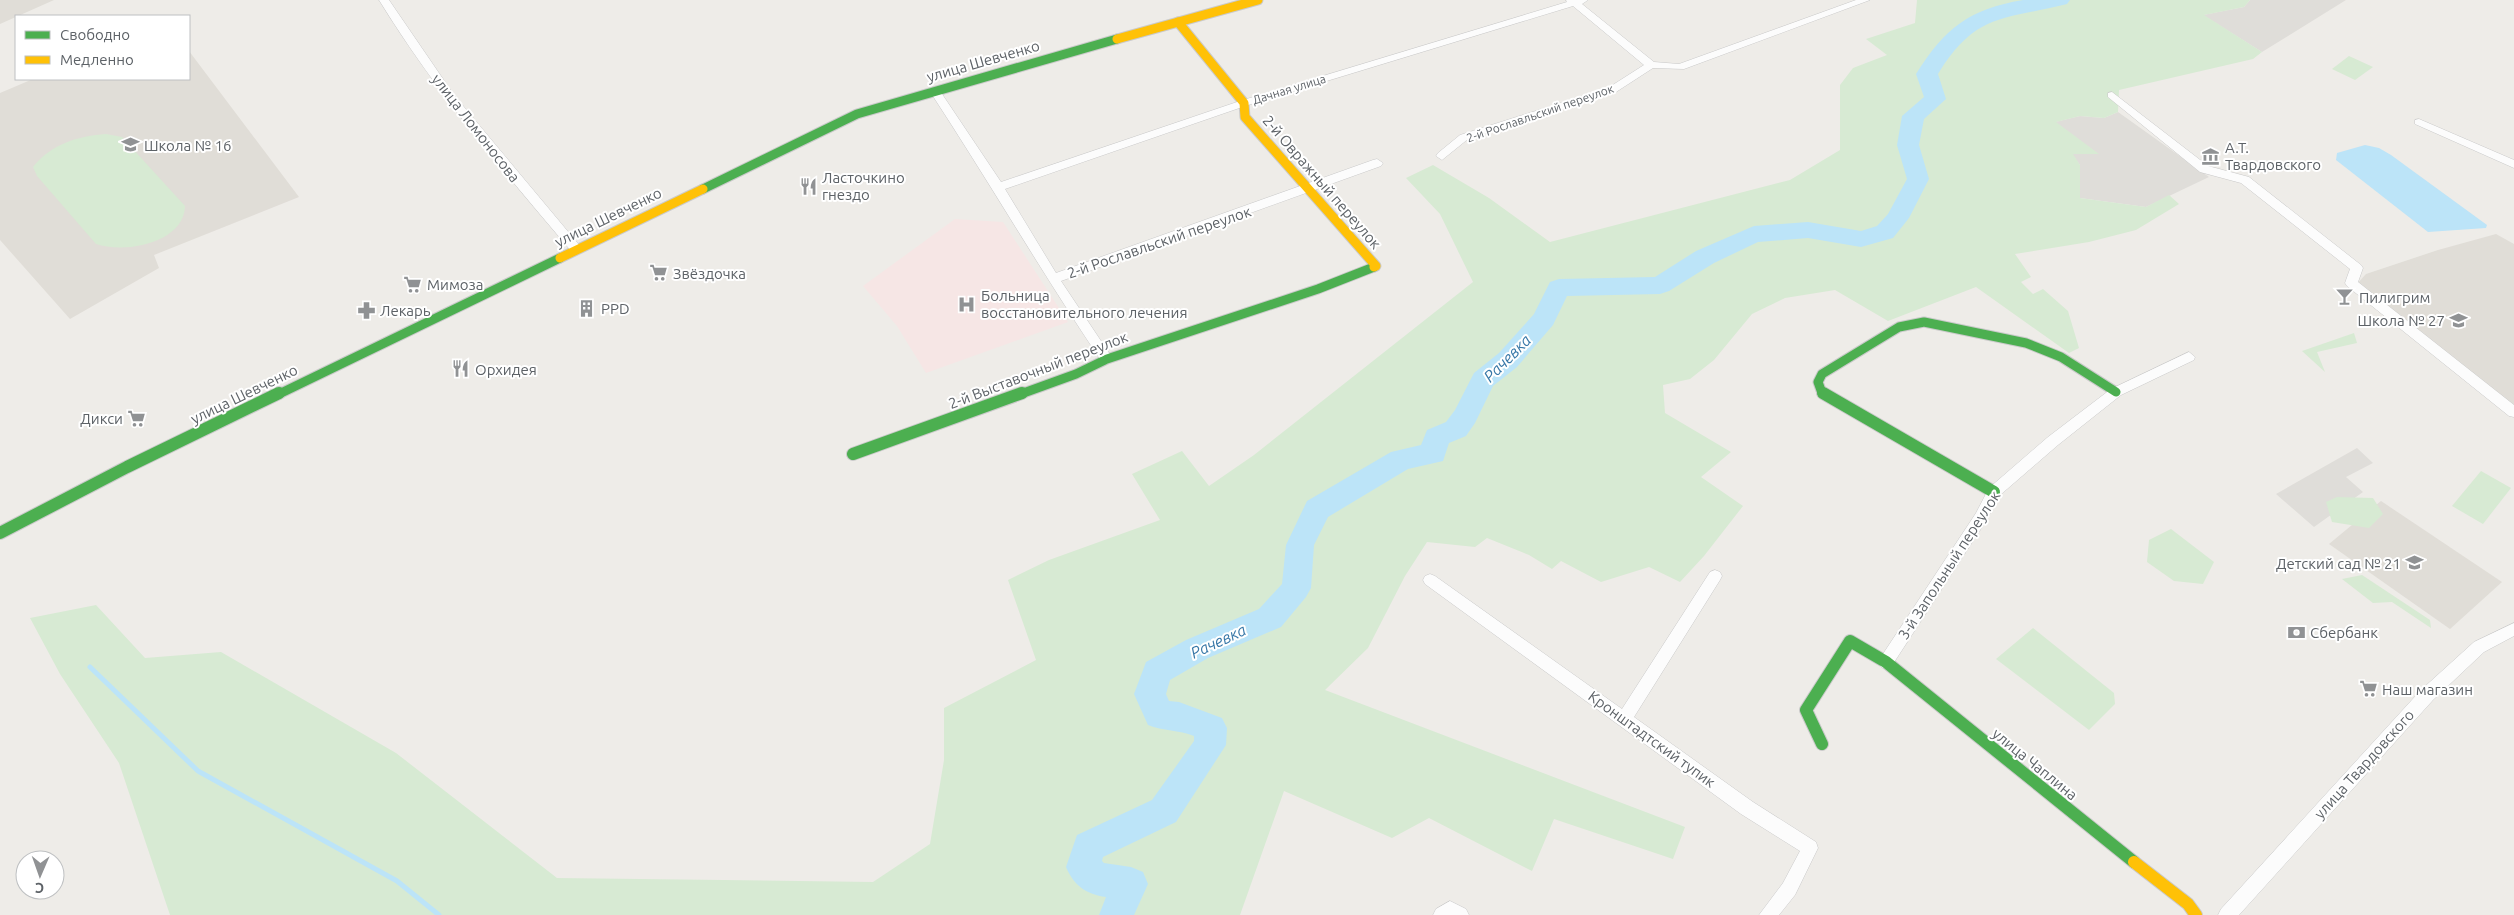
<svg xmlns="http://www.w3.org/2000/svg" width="2514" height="915" font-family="Ubuntu,sans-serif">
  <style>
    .industrial { fill: #dfddd9 }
    .education { fill: #e0ddd7 }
    .medical { fill: #f6e6e5 }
    .green { fill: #d7ead3 }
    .water { fill: #bce4f8 }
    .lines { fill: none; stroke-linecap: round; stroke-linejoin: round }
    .stream { stroke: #bce4f8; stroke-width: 5 }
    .river { fill: #bce4f8; fill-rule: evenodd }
    .street-casing { stroke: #c9c9c9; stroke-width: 1 }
    .fast-far1-casing { stroke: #cacaca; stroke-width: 11 }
    .fast-casing { stroke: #cacaca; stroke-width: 14 }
    .slow-far1-casing { stroke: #cacaca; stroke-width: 11 }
    .slow-casing { stroke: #cacaca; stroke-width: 14 }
    .street { fill: #fcfcfc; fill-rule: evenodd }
    .fast-far1 { stroke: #4caf50; stroke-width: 9 }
    .fast { stroke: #4caf50; stroke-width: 12 }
    .slow-far1 { stroke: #ffc107; stroke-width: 9 }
    .slow { stroke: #ffc107; stroke-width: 12 }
    .labels { text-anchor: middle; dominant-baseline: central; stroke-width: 4; stroke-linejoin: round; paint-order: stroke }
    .far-street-label { font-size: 12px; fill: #5d6267; stroke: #fff }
    .street-label { font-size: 15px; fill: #5d6267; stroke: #fff }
    .poi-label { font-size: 15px; fill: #5d6267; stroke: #fff; text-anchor: start }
    .water-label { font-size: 16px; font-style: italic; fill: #3777a7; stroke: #fff }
  </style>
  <rect width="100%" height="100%" fill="#eeece8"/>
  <g class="industrial">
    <polygon points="2250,0 2346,0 2262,52 2203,15 2244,7"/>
    <polygon points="2118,112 2209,177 2146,207 2080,198 2080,165 2072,154 2098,154 2055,122 2080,116 2104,118"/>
    <polygon points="2357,448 2373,463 2346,477 2363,492 2314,527 2276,494"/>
  </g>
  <g class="education">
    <polygon points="0,0 54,0 0,24"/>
    <polygon points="189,51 299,197 154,255 159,268 70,319 0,240 0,93 33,79 189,79"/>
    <polygon points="2496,234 2514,244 2514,406 2357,284 2366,274 2438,250"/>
    <polygon points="2381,501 2502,582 2450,629 2329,544"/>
  </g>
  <polygon class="medical" points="955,219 1003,222 1068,322 926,373 897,326 863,286"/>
  <g class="green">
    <polygon points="1917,0 2250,0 2244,7 2204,15 2262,52 2253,59 2119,90 2118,112 2104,118 2080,116 2056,122 2099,154 2073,154 2080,165 2080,198 2146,207 2169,195 2179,204 2136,230 2089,242 2015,254 2031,277 2021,282 2033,294 2043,289 2068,311 2079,348 2069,353 1976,287 1888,321 1835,290 1785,298 1752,314 1714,360 1690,379 1663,385 1665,413 1731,452 1701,477 1743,506 1704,556 1680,582 1649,567 1601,582 1561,561 1552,569 1529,555 1487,538 1475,547 1427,542 1405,576 1368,648 1325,690 1685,827 1673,859 1554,819 1532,871 1429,818 1392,838 1284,791 1240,915 170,915 119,763 60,674 30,618 96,605 145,658 221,652 396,753 557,878 873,882 930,844 944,760 944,708 1036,660 1008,580 1049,560 1160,520 1132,474 1182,451 1209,486 1254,455 1473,282 1440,214 1406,178 1433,165 1489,198 1550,242 1790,180 1840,150 1840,85 1853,68 1887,55 1866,39 1915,23"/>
    <polygon points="2349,56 2373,67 2355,80 2332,69"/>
    <path d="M106,134L122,137L185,206C184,243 125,254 96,244L37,176L33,167C51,144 78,136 106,134Z"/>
    <polygon points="2354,333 2357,343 2317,352 2325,372 2302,351"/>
    <polygon points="2481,471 2511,488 2483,524 2452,506"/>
    <polygon points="2337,497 2373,498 2383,514 2369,528 2332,522 2326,502"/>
    <polygon points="2171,529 2214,562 2203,584 2174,581 2147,562 2149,540"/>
    <polygon points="2362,575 2430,620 2431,628 2392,602 2373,603 2342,579"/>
    <polygon points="2033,628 2114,693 2115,704 2089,730 1996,659"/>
  </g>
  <polygon class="water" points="2365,145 2379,148 2391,155 2487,225 2486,228 2428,232 2336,160 2337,153"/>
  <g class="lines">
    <polyline class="stream" points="90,667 198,771 397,881 439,915"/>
    <path class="river" d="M2023,0H2070L2067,4C2004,20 1976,12 1938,74L1946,99L1924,119L1919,145L1929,179L1909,218L1893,238L1861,247L1808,238L1758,242L1714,263L1669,291L1660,294L1567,296L1553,325L1517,367L1493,386L1475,423L1466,436L1449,443L1443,461L1408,469L1328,517L1314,545L1311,588L1306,597L1281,627L1208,658L1170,680L1166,694L1169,701L1179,702L1222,718L1227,728L1226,745L1176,822L1103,857L1102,861L1104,863L1131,867L1143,872L1148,884L1134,915H1099L1106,897C1086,894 1074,886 1066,867L1077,835L1152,800L1194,741V736C1179,730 1163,731 1148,725L1134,694L1146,662L1186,640L1259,609L1282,584L1286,545L1307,501L1391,452L1421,445L1427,430L1446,422L1455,410L1474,373L1499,353L1534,314L1550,282L1559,279L1655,277L1696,251L1754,226L1808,222L1861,231L1877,226L1888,214L1907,179L1897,145L1902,116L1924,97L1916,74C1945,28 1969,9 2023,0Z"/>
    <defs>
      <g id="street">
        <path d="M379,0H389L454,95L580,246L582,249L580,252H572C503,171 435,91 379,0Z"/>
        <path d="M1566,0H1588L1582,4L1654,62L1679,64L1856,0H1870L1684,69L1653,68L1616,92L1468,139L1442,160L1436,156L1438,153L1460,135L1608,88L1644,65L1573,6L1248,105L1005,189L1056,273L1373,160L1377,159L1383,163L1381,166L1061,281L1113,359L1107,364L1102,362C1042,273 988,180 929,90L930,88H938L1001,182L1240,101L1567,2Z"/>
        <polygon points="2112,92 2208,166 2249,177 2361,265 2363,268 2358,282 2514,405 2514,417 2509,416 2347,286 2345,283 2350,269 2241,183 2200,172 2108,97 2108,93"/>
        <polygon points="2419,119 2514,160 2514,168 2415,124 2415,120"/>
        <polygon points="2189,352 2195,357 2194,360 2121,395 2058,445 1999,496 1986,521 1891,667 1886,669 1881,667 1878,662 1881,657 1976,513 1989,488 2048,437 2111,389"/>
        <polygon points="1715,570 1720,572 1722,576 1720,580 1634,717 1753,802 1816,842 1818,848 1795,895 1779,915 1759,915 1783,883 1800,851 1741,814 1425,584 1423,580 1425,576 1430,574 1435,576 1622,709 1710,572"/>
        <polygon points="2514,623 2514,636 2484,652 2433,700 2239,915 2218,915 2221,909 2421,690 2474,642"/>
        <polygon points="1450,901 1466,909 1469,915 1433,915 1436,909"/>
      </g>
      <g id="fast-far1">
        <polyline points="703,189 857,114 1117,39"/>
        <polyline points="277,395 560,258"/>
        <polyline points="1018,395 1076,374 1107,359 1318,289 1374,267"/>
        <polyline points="1825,395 1822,393 1818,382 1822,374 1899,327 1924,322 2026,343 2061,357 2116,392"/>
      </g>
      <g id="fast">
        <polyline points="1823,393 1994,492"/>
        <polyline points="853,454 1022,393"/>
        <polyline points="0,533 127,467 279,393"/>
        <polyline points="1822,744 1806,710 1850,641 1886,662 2134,862"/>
      </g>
      <g id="slow-far1">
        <polyline points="1178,22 1244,103 1245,117 1376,266 1374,267"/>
        <polyline points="1117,39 1258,0"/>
        <polyline points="560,258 703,189"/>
      </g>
      <polyline id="slow" points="2134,862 2188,904 2196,915"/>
    </defs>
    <use href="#street" class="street-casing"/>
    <use href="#fast-far1" class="fast-far1-casing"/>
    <use href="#fast" class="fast-casing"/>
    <use href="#slow-far1" class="slow-far1-casing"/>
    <use href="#slow" class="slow-casing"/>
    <use href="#street" class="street"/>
    <use href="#fast-far1" class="fast-far1"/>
    <use href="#fast" class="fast"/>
    <use href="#slow-far1" class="slow-far1"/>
    <use href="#slow" class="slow"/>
  </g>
  <defs>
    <symbol id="school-bare" viewBox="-9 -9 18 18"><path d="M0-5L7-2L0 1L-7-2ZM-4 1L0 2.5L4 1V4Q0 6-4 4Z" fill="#909294" stroke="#fff" stroke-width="2.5" paint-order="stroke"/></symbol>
    <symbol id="museum-bare" viewBox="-9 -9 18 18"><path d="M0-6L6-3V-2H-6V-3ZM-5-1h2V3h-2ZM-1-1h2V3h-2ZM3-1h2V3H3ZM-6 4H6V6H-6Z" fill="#909294" stroke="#fff" stroke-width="2.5" paint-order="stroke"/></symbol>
    <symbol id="restaurant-bare" viewBox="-9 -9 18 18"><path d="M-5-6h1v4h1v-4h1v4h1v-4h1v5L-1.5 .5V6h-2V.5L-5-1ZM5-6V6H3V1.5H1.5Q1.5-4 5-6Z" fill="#909294" stroke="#fff" stroke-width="2.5" paint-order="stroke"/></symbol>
    <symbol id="supermarket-bare" viewBox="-9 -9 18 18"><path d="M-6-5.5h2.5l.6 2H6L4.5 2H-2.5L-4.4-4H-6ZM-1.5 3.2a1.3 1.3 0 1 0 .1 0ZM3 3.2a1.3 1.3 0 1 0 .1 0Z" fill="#909294" stroke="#fff" stroke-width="2.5" paint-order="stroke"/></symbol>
    <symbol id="bar-bare" viewBox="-9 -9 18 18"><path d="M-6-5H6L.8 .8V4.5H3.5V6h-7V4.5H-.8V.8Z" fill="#909294" stroke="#fff" stroke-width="2.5" paint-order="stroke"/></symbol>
    <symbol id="hospital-bare" viewBox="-9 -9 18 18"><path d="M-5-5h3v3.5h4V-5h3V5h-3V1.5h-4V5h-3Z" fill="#909294" stroke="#fff" stroke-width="2.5" paint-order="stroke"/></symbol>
    <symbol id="building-bare" viewBox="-9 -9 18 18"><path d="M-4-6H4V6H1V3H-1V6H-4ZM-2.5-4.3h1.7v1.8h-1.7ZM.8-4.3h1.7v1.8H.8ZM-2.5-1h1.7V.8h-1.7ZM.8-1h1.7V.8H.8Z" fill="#909294" stroke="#fff" stroke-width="2.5" paint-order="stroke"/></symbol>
    <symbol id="pharmacy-bare" viewBox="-9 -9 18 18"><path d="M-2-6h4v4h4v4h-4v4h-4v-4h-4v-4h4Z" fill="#909294" stroke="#fff" stroke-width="2.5" paint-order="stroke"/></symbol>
    <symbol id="bank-bare" viewBox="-9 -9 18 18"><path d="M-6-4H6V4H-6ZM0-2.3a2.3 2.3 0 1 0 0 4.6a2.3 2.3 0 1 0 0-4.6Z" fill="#909294" stroke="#fff" stroke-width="2.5" paint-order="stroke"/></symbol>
  </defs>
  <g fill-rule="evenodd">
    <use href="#school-bare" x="118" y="132" width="25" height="25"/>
    <use href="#museum-bare" x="2198" y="144" width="25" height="25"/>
    <use href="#restaurant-bare" x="796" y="174" width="25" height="25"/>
    <use href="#supermarket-bare" x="646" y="260" width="25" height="25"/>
    <use href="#supermarket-bare" x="400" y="272" width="25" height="25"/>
    <use href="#bar-bare" x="2332" y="284" width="25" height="25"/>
    <use href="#hospital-bare" x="954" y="292" width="25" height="25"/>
    <use href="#building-bare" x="574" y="296" width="25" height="25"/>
    <use href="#pharmacy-bare" x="354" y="298" width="25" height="25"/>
    <use href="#school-bare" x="2446" y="308" width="25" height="25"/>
    <use href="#restaurant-bare" x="448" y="356" width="25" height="25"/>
    <use href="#supermarket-bare" x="124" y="406" width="25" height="25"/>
    <use href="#school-bare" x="2402" y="550" width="25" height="25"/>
    <use href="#bank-bare" x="2284" y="620" width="25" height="25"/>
    <use href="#supermarket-bare" x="2356" y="676" width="25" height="25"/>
  </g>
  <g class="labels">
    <g class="far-street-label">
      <text transform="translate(1289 89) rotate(-17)">Дачная улица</text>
      <text transform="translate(1540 113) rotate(-19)">2-й Рославльский переулок</text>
    </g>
    <g class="street-label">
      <text transform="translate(983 61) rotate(-16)">улица Шевченко</text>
      <text transform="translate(476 128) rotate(52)">улица Ломоносова</text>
      <text transform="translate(1322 182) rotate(49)">2-й Овражный переулок</text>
      <text transform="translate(608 217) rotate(-26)">улица Шевченко</text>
      <text transform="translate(1159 242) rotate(-19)">2-й Рославльский переулок</text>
      <text transform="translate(1038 370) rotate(-21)">2-й Выставочный переулок</text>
      <text transform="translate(244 394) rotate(-26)">улица Шевченко</text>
      <text transform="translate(1949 565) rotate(-57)">3-й Запольный переулок</text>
      <text transform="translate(1652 739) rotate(36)">Кронштадтский тупик</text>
      <text transform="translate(2035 764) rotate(39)">улица Чаплина</text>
      <text transform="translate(2364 764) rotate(-48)">улица Твардовского</text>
    </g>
    <g class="poi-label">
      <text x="144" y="145">Школа № 16</text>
      <text x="2225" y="147">А.Т.<tspan x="2225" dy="17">Твардовского</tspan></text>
      <text x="822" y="177">Ласточкино<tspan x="822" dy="17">гнездо</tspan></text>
      <text x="673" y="273">Звёздочка</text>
      <text x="427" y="284">Мимоза</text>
      <text x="981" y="295">Больница<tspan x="981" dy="17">восстановительного лечения</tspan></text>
      <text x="2359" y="297">Пилигрим</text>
      <text x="601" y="308">PPD</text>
      <text x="380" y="310">Лекарь</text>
      <text x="2445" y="320" text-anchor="end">Школа № 27</text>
      <text x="475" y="369">Орхидея</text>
      <text x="123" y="418" text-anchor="end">Дикси</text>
      <text x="2401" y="563" text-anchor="end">Детский сад № 21</text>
      <text x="2310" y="632">Сбербанк</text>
      <text x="2382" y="689">Наш магазин</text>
    </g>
    <g class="water-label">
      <text transform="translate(1507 358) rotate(-45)">Рачевка</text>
      <text transform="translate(1218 641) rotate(-25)">Рачевка</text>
    </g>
  </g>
  <rect x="15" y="15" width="175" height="65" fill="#ffffff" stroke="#bec0c2"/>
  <rect x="25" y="31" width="25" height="8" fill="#4caf50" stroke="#bec0c2"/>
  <text x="60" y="40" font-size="15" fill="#5d6267">Свободно</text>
  <rect x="25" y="56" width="25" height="8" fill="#ffc107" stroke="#bec0c2"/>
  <text x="60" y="65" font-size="15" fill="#5d6267">Медленно</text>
  <g transform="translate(40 875) rotate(182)"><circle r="24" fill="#ffffff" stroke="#bec0c2"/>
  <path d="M0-4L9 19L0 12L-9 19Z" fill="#909294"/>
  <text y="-8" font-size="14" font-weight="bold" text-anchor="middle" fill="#5d6267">С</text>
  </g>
</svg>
